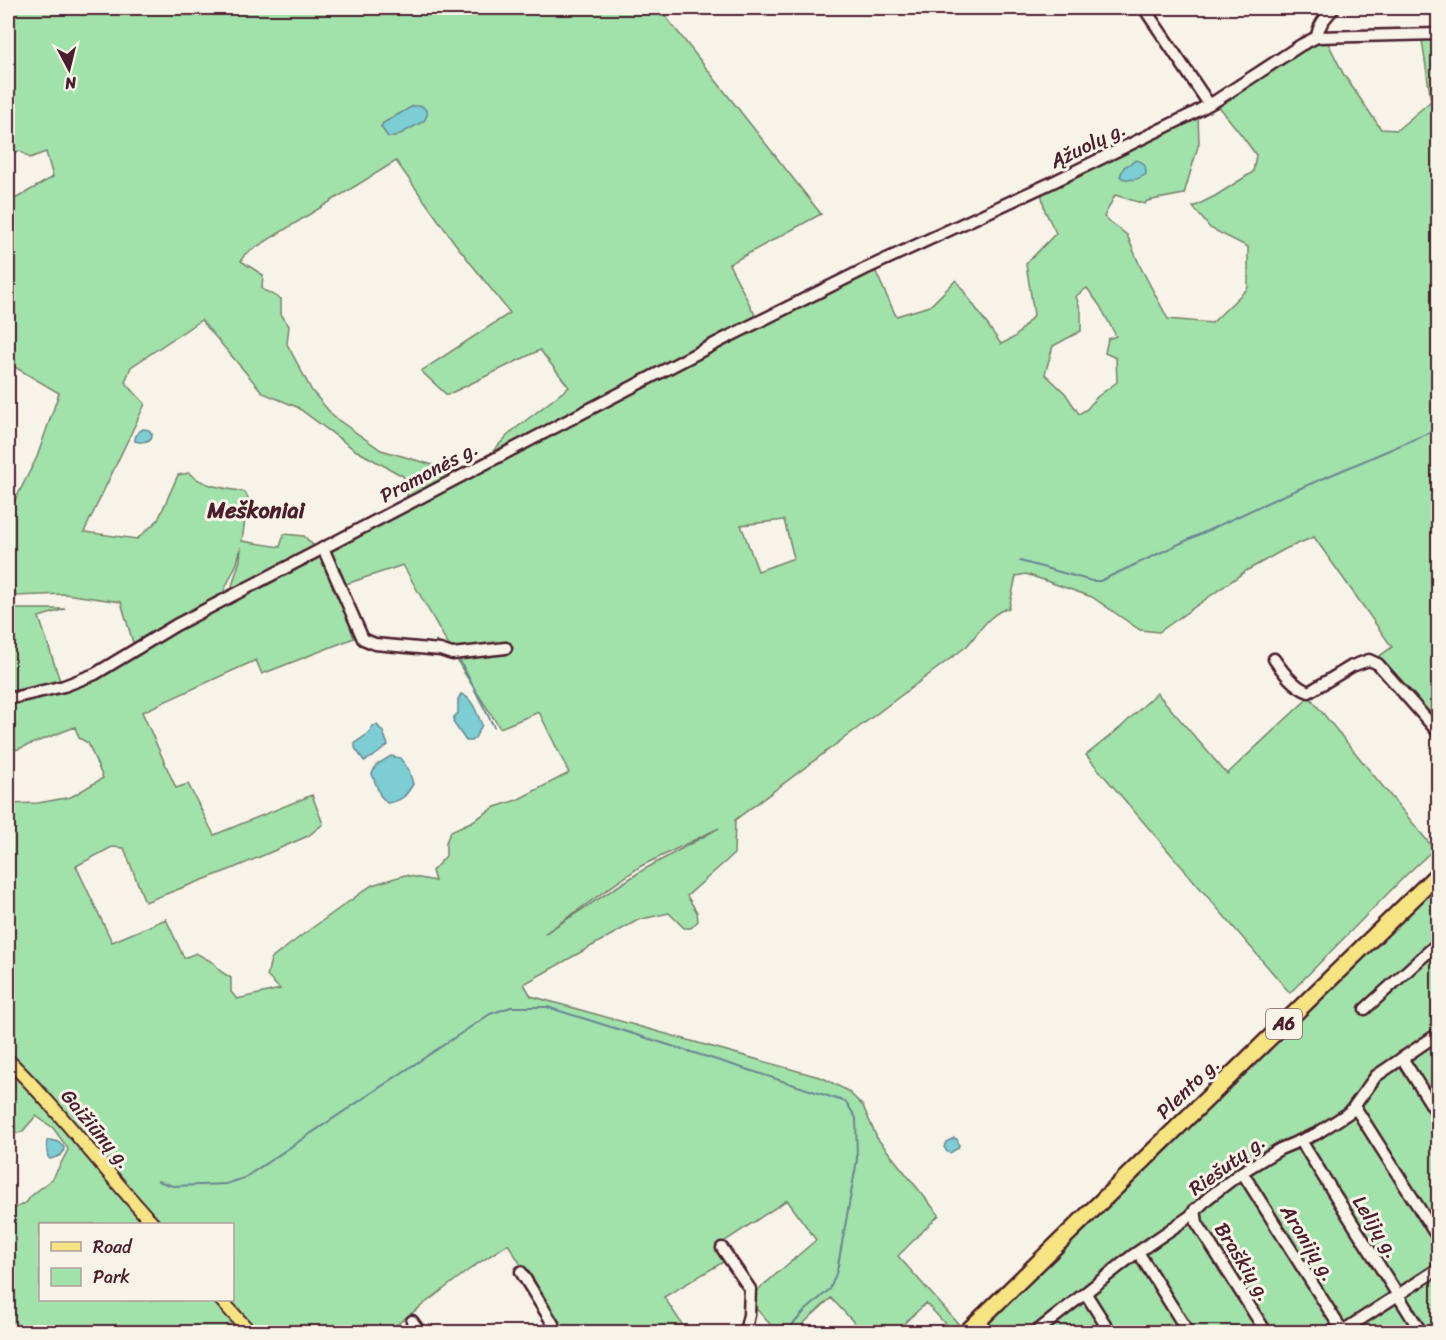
<svg xmlns="http://www.w3.org/2000/svg" width="1446" height="1340" font-family="Sriracha,sans-serif">
  <style>
    .green { fill: #a1e1aa; stroke: #76806a; stroke-width: 1.5; fill-rule: evenodd }
    .water { fill: #7ccdd4; stroke: #688790; stroke-width: 1.5 }
    .lines { fill: none; stroke-linecap: round; stroke-linejoin: round }
    .stream { stroke: #688790; stroke-width: 2 }
    .minor-casing { stroke: #4a1f2b; stroke-width: 15 }
    .major-casing { stroke: #4a1f2b; stroke-width: 16 }
    .highway-casing { stroke: #4a1f2b; stroke-width: 20 }
    .minor { stroke: #f7f3e8; stroke-width: 10 }
    .major { stroke: #f6e381; stroke-width: 12 }
    .highway { stroke: #f6e381; stroke-width: 15 }
    .labels { text-anchor: middle; dominant-baseline: central; stroke-width: 6; stroke-linejoin: round; paint-order: stroke }
    .shield { fill: #f7f3e8; stroke: #7e5f64; stroke-width: 1.5 }
    .shield-label { font-size: 18px; font-weight: bold; fill: #4a1f2b }
    .street-label { font-size: 20px; fill: #4a1f2b; stroke: #f7f3e8 }
    .quarter-label { font-size: 22px; font-weight: bold; fill: #4a1f2b; stroke: #f7f3e8 }
  </style>
  <rect width="100%" height="100%" fill="#f7f3e8"/>
  <filter id="ink" filterUnits="userSpaceOnUse"><feTurbulence type="fractalNoise" baseFrequency=".0167" numOctaves="2"/><feDisplacementMap in="SourceGraphic" scale="12" xChannelSelector="R" yChannelSelector="G"/><feConvolveMatrix kernelMatrix="1 2 1 2 8 2 1 2 1" color-interpolation-filters="sRGB"/></filter>
  <g filter="url(#ink)">
    <g class="green">
      <path d="M8,8H659L821,214L729,264L757,319L489,455L511,432L569,387L540,350L447,395L421,371L510,313L454,242L396,161L245,254L241,261L263,275L262,289L281,299V314L289,326L287,344L312,391L334,417L381,450L457,472L406,499L408,492L403,476L355,450L297,407L263,393L201,320L131,367L125,382L145,404L84,532L137,539L158,520L178,475L189,473C204,487 225,488 245,492L248,498L242,541L280,547L284,534L304,536L315,547L236,588H234L232,586L240,560L241,547L237,563L222,595L180,617L134,646L121,602L65,594L16,596L11,574H8V514L37,457L59,393L8,363V203L53,177L46,152L30,158L20,151L8,153Z"/>
      <path d="M1438,39V733L1373,657H1378L1392,647L1314,537L1285,549L1246,571L1159,632L1140,630L1092,597L1026,574L1016,576L1009,608C990,612 979,632 967,646L735,820L734,854L687,896L697,912L698,921L691,928H684L669,913L638,920L524,984L531,996L823,1078L848,1091L863,1106L877,1138L939,1215L898,1256L962,1328L957,1332H947L950,1329L926,1303L895,1332H863L831,1298L794,1332H777L752,1304L753,1294L816,1240L787,1200L716,1247L725,1261L664,1297L682,1324L669,1332H563L508,1244L474,1266L387,1332H256L226,1300H232V1224H158L115,1189L123,1200L146,1224H40V1300H216L245,1332H8V1212L27,1202L30,1197L53,1178L68,1150L67,1147L53,1128L36,1116L22,1132L8,1135V804L38,803L71,797L103,778L88,743L79,738L75,727L8,753V704L63,690L178,629L517,450L874,268L896,316L930,306L956,280L1001,344L1015,337L1034,315L1026,264L1056,233L1045,211L1041,192L1198,115L1199,143L1184,194L1147,201L1145,204L1115,195L1104,217L1127,235L1140,266L1168,319L1212,323L1248,288V247L1210,228L1193,207L1215,196L1253,172L1256,155L1243,137L1216,103L1308,47L1327,41L1344,75L1381,129L1397,130L1431,101L1422,40ZM1087,288L1100,306L1116,336L1108,339L1105,353L1116,358L1117,382L1097,397L1087,409L1079,414L1065,393L1045,374L1053,346L1081,331V312L1076,296ZM784,520L794,558L758,571L741,525ZM403,565L465,674L500,728L539,712L569,773L517,800L495,807L473,821L451,831L446,842V856L432,871L435,881L405,875L372,885L301,936L271,959L267,976L280,989L237,999L231,992V978L220,971L214,963L196,953L184,958L166,919L112,942L76,866L112,847L124,848L145,902L234,868L308,836L323,824L312,795L214,835L188,784L176,788L142,712L256,660L262,674L354,638L337,587ZM719,828L643,870L544,934L641,866Z"/>
      <polygon points="8,598 11,609 65,609 39,617 60,681 8,694"/>
      <polygon points="1157,693 1227,774 1304,702 1308,695 1434,849 1405,876 1290,993 1086,755 1121,727"/>
      <polygon points="1438,882 1438,1332 974,1332"/>
    </g>
    <g class="water">
      <polygon points="413,106 422,106 427,111 427,115 424,121 395,137 388,137 381,127 383,123"/>
      <path d="M1136,160C1144,162 1146,165 1146,174C1138,180 1132,181 1122,178L1120,176L1124,167Z"/>
      <path d="M143,429L149,430L152,434V437C149,442 140,443 135,441C134,436 139,431 143,429Z"/>
      <path d="M461,694C473,698 477,714 482,725L475,738L471,741H466L453,722L454,717L458,713V699Z"/>
      <path d="M377,725L383,732L388,745C381,751 372,759 364,761L355,748V743L369,733L373,726Z"/>
      <path d="M391,756L400,758L409,770L413,784C406,796 402,801 387,803L380,795L372,774L376,765Z"/>
      <polygon points="954,1138 957,1139 959,1145 958,1148 950,1153 947,1152 944,1147 946,1142"/>
      <path d="M50,1140L59,1142L64,1147C64,1156 57,1157 50,1159L48,1157C47,1152 46,1146 47,1141Z"/>
    </g>
    <g class="lines">
      <g class="stream">
        <polyline points="1020,561 1092,581 1100,581 1273,500 1438,429"/>
        <polyline points="436,641 437,645 439,646"/>
        <polyline points="458,657 494,727"/>
        <polyline points="158,1181 173,1186 226,1184 244,1178 490,1014 511,1007 547,1007 752,1071 846,1102 856,1118 857,1160 837,1271 830,1289 804,1312 786,1332"/>
      </g>
      <defs>
        <g id="minor">
          <polyline points="1144,8 1209,104"/>
          <path d="M1317,37C1318,25 1326,17 1334,8"/>
          <polyline points="323,548 363,639 375,644 440,650 452,654 506,648"/>
          <path d="M1274,659C1283,672 1294,687 1309,692L1352,666L1369,660L1378,664L1438,732"/>
          <polyline points="8,699 64,686 95,674 176,625 726,338 865,269 1053,182 1190,115 1217,100 1301,45 1317,37 1438,34"/>
          <polyline points="1431,881 1438,891"/>
          <polyline points="1365,1009 1438,943"/>
          <polyline points="1402,1058 1438,1115"/>
          <polyline points="1355,1107 1438,1238"/>
          <polyline points="1301,1141 1421,1332"/>
          <polyline points="1242,1172 1343,1332"/>
          <polyline points="1195,1209 1197,1223 1266,1332"/>
          <polyline points="722,1248 750,1289 749,1315 745,1332"/>
          <polyline points="1138,1252 1188,1332"/>
          <polyline points="521,1272 558,1332"/>
          <polyline points="1086,1294 1110,1332"/>
          <polyline points="412,1321 420,1332"/>
          <polyline points="1036,1332 1132,1256 1189,1217 1208,1198 1242,1172 1280,1149 1316,1134 1350,1112 1376,1076 1438,1034"/>
          <polyline points="1341,1332 1438,1269"/>
        </g>
        <g id="major">
          <path d="M8,1060C60,1111 104,1170 153,1224"/>
          <polyline points="221,1300 250,1332"/>
        </g>
        <polyline id="highway" points="967,1332 1438,874"/>
      </defs>
      <use href="#minor" class="minor-casing"/>
      <use href="#major" class="major-casing"/>
      <use href="#highway" class="highway-casing"/>
      <use href="#minor" class="minor"/>
      <use href="#major" class="major"/>
      <use href="#highway" class="highway"/>
    </g>
  </g>
  <g class="labels">
    <rect class="shield" x="1266" y="1009" width="36" height="30" rx="4.5"/>
    <g class="shield-label">
      <text x="1284" y="1024">A6</text>
    </g>
    <g class="street-label">
      <text transform="translate(1088 145) rotate(-26)">Ąžuolų g.</text>
      <text transform="translate(429 472) rotate(-28)">Pramonės g.</text>
      <text transform="translate(1188 1088) rotate(-44)">Plento g.</text>
      <text transform="translate(96 1129) rotate(50)">Gaižiūnų g.</text>
      <text transform="translate(1227 1165) rotate(-36)">Riešutų g.</text>
      <text transform="translate(1376 1227) rotate(58)">Lelijų g.</text>
      <text transform="translate(1308 1243) rotate(58)">Aronijų g.</text>
      <text transform="translate(1243 1262) rotate(58)">Braškių g.</text>
    </g>
    <g class="quarter-label">
      <text x="256" y="510">Meškoniai</text>
    </g>
  </g>
  <rect width="1446" height="1340" fill="none" stroke="#f7f3e8" stroke-width="30"/>
  <rect x="15" y="15" width="1416" height="1310" fill="none" stroke="#4a1f2b" stroke-width="2" filter="url(#ink)"/>
  <rect x="39" y="1223" width="195" height="78" fill="#f7f3e8" stroke="#b29e9c" stroke-width="1.5"/>
  <rect x="51" y="1242" width="30" height="9" fill="#f6e381" stroke="#b29e9c" stroke-width="1.5"/>
  <text x="93" y="1253" font-size="18" fill="#4a1f2b">Road</text>
  <rect x="51" y="1268" width="30" height="18" fill="#a1e1aa" stroke="#b29e9c" stroke-width="1.5"/>
  <text x="93" y="1283" font-size="18" fill="#4a1f2b">Park</text>
  <g transform="translate(69 69) rotate(173)" stroke="#f7f3e8" stroke-width="4.5" paint-order="stroke">
  <path d="M0-4.5L10 22L0 15L-10 22Z" fill="#4a1f2b"/>
  <text y="-9" font-size="16" font-weight="bold" text-anchor="middle" fill="#4a1f2b">N</text>
  </g>
</svg>
